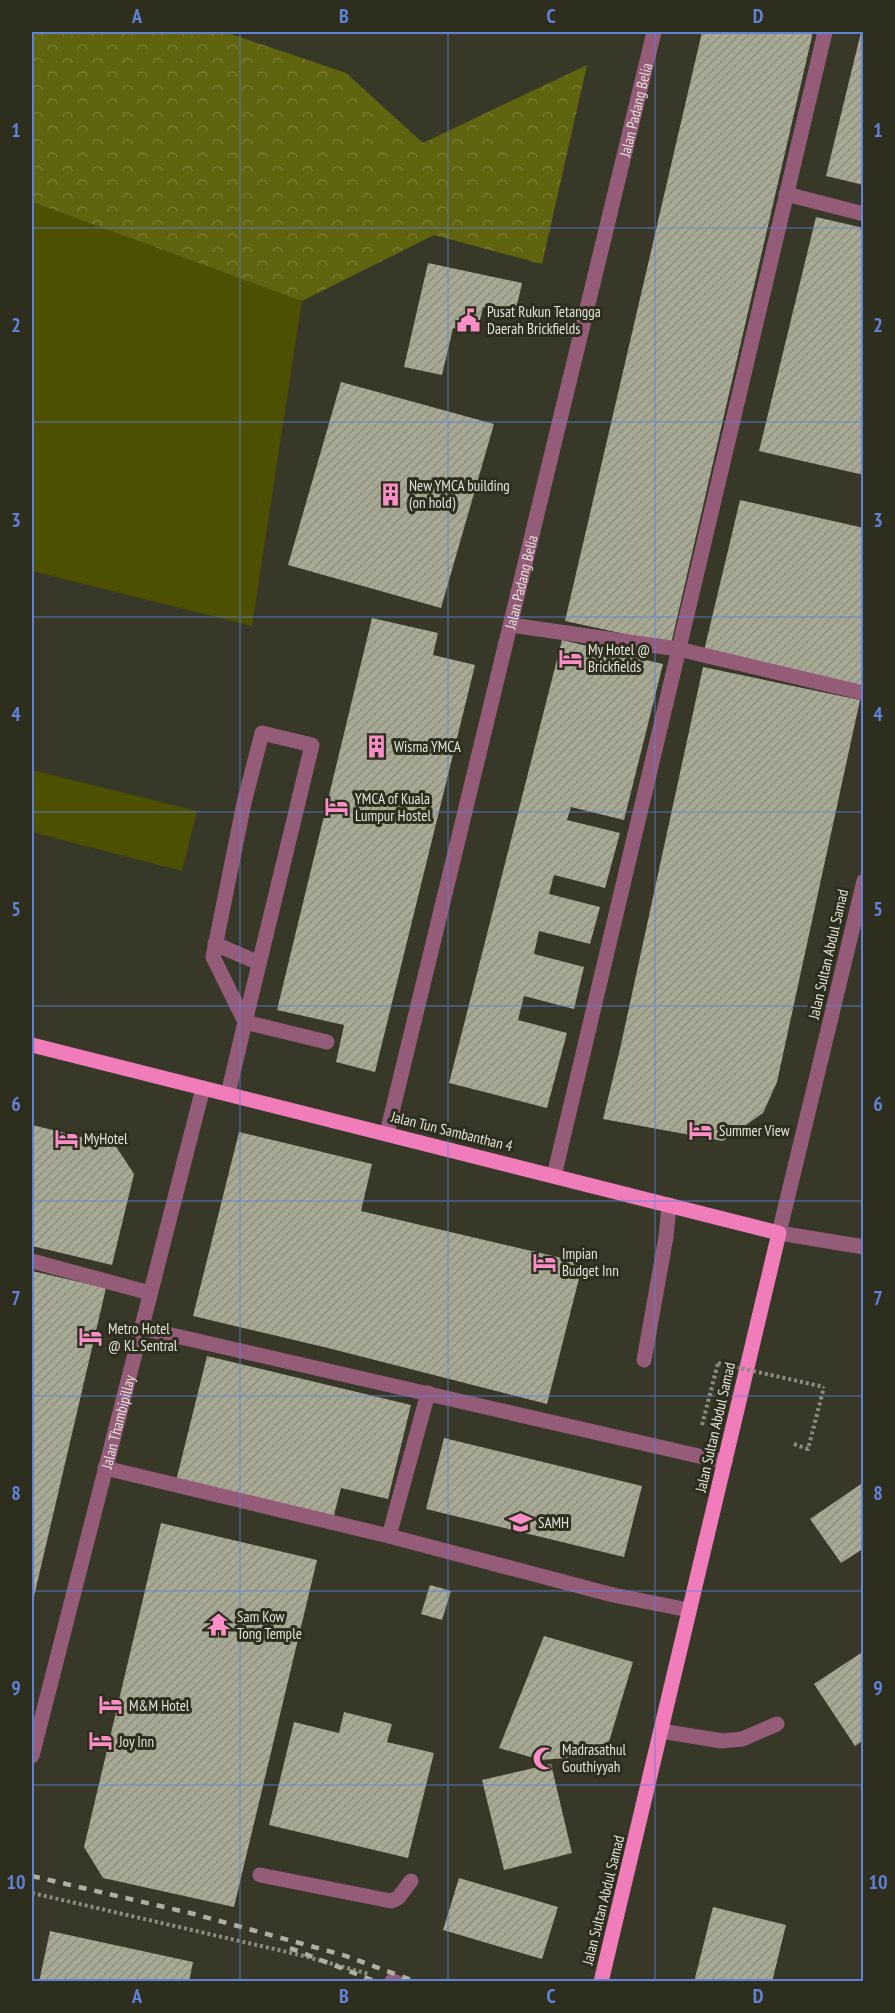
<svg xmlns="http://www.w3.org/2000/svg" width="895" height="2013" font-family="'PT Sans Narrow',sans-serif">
  <style>
    .grass { fill: #4d4f01 }
    .forest { fill: url(#forest-crowns) }
    .building { fill: url(#building-hatch) }
    .lines { fill: none; stroke-linecap: round; stroke-linejoin: round }
    .path { stroke: #8c8d80; stroke-width: 4; stroke-dasharray: 3 3; stroke-linecap: butt }
    .minor { stroke: #955c79; stroke-width: 15 }
    .major { stroke: #f07cba; stroke-width: 15 }
    .rail { stroke: #aeafa3; stroke-width: 4.5; stroke-dasharray: 8 8; stroke-linecap: butt }
    .path-bridge { stroke: #8c8d80; stroke-width: 4; stroke-dasharray: 3 3; stroke-linecap: butt }
    .grid { fill: none; stroke: #6282d8; stroke-width: 1.5; stroke-opacity: 0.55 }
    .labels { text-anchor: middle; dominant-baseline: central; stroke-width: 6; stroke-linejoin: round; paint-order: stroke }
    .street-label { font-size: 15px; fill: #e3e4d9; stroke: #2d2e1e }
    .poi-label { font-size: 15px; fill: #e3e4d9; stroke: #2d2e1e; text-anchor: start }
    .neatline { fill: none; stroke: #6282d8; stroke-width: 2 }
    .grid-label { font-size: 20px; text-anchor: middle; font-weight: bold; fill: #6282d8 }
  </style>
  <defs>
    <pattern id="forest-crowns" width="20" height="18" patternUnits="userSpaceOnUse" patternTransform="scale(1.5)"><rect width="20" height="18" fill="#61640f"/><path d="M2 6a3 3 0 1 1 6 0M12 15a3 3 0 1 1 6 0" fill="none" stroke="#787a31"/></pattern>
    <pattern id="building-hatch" width="6" height="6" patternUnits="userSpaceOnUse" patternTransform="scale(1.5)"><rect width="6" height="6" fill="#a7a995"/><path d="M-1 1l2-2M0 6l6-6M5 7l2-2" fill="none" stroke="#8e9080"/></pattern>
  </defs>
  <rect width="100%" height="100%" fill="#373828"/>
  <g class="grass">
    <polygon points="32,202 302,301 252,626 32,571"/>
    <polygon points="32,770 197,811 182,871 32,832"/>
  </g>
  <polygon class="forest" points="32,32 225,32 346,73 423,143 587,65 542,264 434,235 302,301 32,202"/>
  <g class="building">
    <polygon points="702,32 813,32 671,644 565,621"/>
    <polygon points="861,32 864,32 864,185 826,176"/>
    <polygon points="816,217 864,228 864,475 759,451"/>
    <polygon points="428,263 522,283 515,314 483,307 477,333 453,328 442,375 404,367"/>
    <polygon points="341,382 494,424 441,608 288,565"/>
    <polygon points="740,500 864,528 864,688 704,651"/>
    <polygon points="372,618 438,633 433,655 475,665 375,1072 336,1062 344,1025 277,1010"/>
    <polygon points="562,640 663,664 624,820 571,807 567,820 620,833 605,888 554,875 549,894 600,907 590,944 539,931 534,954 584,967 574,1009 524,996 518,1020 567,1033 547,1108 449,1083"/>
    <polygon points="703,667 860,700 777,1082 763,1113 723,1141 603,1119 620,1049"/>
    <polygon points="32,1125 115,1145 134,1174 112,1265 32,1246"/>
    <polygon points="239,1132 372,1164 361,1211 583,1263 547,1404 328,1348 193,1316"/>
    <polygon points="32,1271 106,1288 32,1605"/>
    <polygon points="207,1356 411,1405 388,1499 341,1488 333,1519 176,1481"/>
    <polygon points="444,1438 642,1486 624,1557 426,1509"/>
    <polygon points="864,1482 864,1548 841,1563 810,1519"/>
    <polygon points="161,1523 317,1560 234,1907 103,1878 84,1847"/>
    <polygon points="430,1585 451,1591 442,1620 421,1614"/>
    <polygon points="544,1636 633,1662 605,1755 541,1760 499,1748"/>
    <polygon points="864,1651 864,1740 855,1746 814,1684"/>
    <polygon points="344,1712 392,1724 387,1742 434,1753 408,1858 269,1825 294,1722 339,1733"/>
    <polygon points="551,1764 572,1853 504,1870 482,1780"/>
    <polygon points="459,1878 558,1907 542,1959 443,1930"/>
    <polygon points="713,1907 786,1925 772,1982 694,1982"/>
    <polygon points="50,1931 193,1962 189,1982 39,1982"/>
  </g>
  <g class="lines">
    <g class="path">
      <polyline points="702,1425 718,1363"/>
      <polyline points="794,1444 808,1449 824,1387"/>
      <polyline points="32,1893 300,1955 369,1974"/>
    </g>
    <g class="minor">
      <polyline points="786,194 864,214"/>
      <polyline points="511,625 678,649 864,693"/>
      <polygon points="262,733 312,745 245,1022 213,957 244,803"/>
      <polyline points="864,881 779,1233 864,1247"/>
      <polyline points="215,944 259,963"/>
      <polyline points="228,1094 245,1022 327,1042"/>
      <path id="s1" d="M387,1133L654,32"/>
      <polyline points="554,1176 825,32"/>
      <polyline points="32,1261 150,1293"/>
      <polyline points="141,1328 725,1462"/>
      <polyline points="644,1360 666,1237 669,1205"/>
      <polyline points="105,1468 389,1536 613,1595 689,1610"/>
      <polyline points="389,1536 428,1393"/>
      <polyline points="661,1731 722,1741 742,1739 777,1724"/>
      <path id="s2" d="M32,1756L203,1088"/>
      <polyline points="260,1875 391,1901 398,1898 411,1881"/>
      <polyline points="392,1981 396,1982"/>
    </g>
    <polyline class="major" points="32,1045 779,1233 601,1982"/>
    <g class="rail">
      <polyline points="32,1876 194,1914 343,1955 417,1982"/>
      <polyline points="290,1948 377,1982"/>
    </g>
    <polyline class="path-bridge" points="718,1363 824,1387"/>
  </g>
  <path class="grid" d="M240,32V1982M448,32V1982M655,32V1982M32,228H864M32,422H864M32,617H864M32,812H864M32,1006H864M32,1201H864M32,1396H864M32,1591H864M32,1785H864"/>
  <defs>
    <symbol id="civic-bare" viewBox="-9 -9 18 18"><path d="M-.6-6.5H3V-4.5H.6V-3L4-1V1h2V6H-6V1h2V-1L-.6-3ZM-1.2 2.5V6h2.4V2.5Z" fill="#fa8fc7" stroke="#2d2e1e" stroke-width="2.5" paint-order="stroke"/></symbol>
    <symbol id="building-bare" viewBox="-9 -9 18 18"><path d="M-4-6H4V6H1V3H-1V6H-4ZM-2.5-4.3h1.7v1.8h-1.7ZM.8-4.3h1.7v1.8H.8ZM-2.5-1h1.7V.8h-1.7ZM.8-1h1.7V.8H.8Z" fill="#fa8fc7" stroke="#2d2e1e" stroke-width="2.5" paint-order="stroke"/></symbol>
    <symbol id="hotel-bare" viewBox="-9 -9 18 18"><path d="M-6-4.5h1.5V1H6V5H4.5V3h-9V5H-6ZM-4 0a1.8 1.8 0 1 1 3.6 0ZM.5 0V-2.5h3Q6-2.5 6 0Z" fill="#fa8fc7" stroke="#2d2e1e" stroke-width="2.5" paint-order="stroke"/></symbol>
    <symbol id="school-bare" viewBox="-9 -9 18 18"><path d="M0-5L7-2L0 1L-7-2ZM-4 1L0 2.5L4 1V4Q0 6-4 4Z" fill="#fa8fc7" stroke="#2d2e1e" stroke-width="2.5" paint-order="stroke"/></symbol>
    <symbol id="temple-bare" viewBox="-9 -9 18 18"><path d="M0-6L5-2H3V0L6.5 2.5H4V6H1.5V3h-3V6H-4V2.5H-6.5L-3 0V-2H-5Z" fill="#fa8fc7" stroke="#2d2e1e" stroke-width="2.5" paint-order="stroke"/></symbol>
    <symbol id="mosque-bare" viewBox="-9 -9 18 18"><path d="M3.5-4.9A6 6 0 1 0 3.5 4.9A5 5 0 1 1 3.5-4.9Z" fill="#fa8fc7" stroke="#2d2e1e" stroke-width="2.5" paint-order="stroke"/></symbol>
  </defs>
  <g fill-rule="evenodd">
    <use href="#civic-bare" x="452" y="304" width="33" height="33"/>
    <use href="#building-bare" x="374" y="478" width="33" height="33"/>
    <use href="#hotel-bare" x="554" y="642" width="33" height="33"/>
    <use href="#building-bare" x="360" y="730" width="33" height="33"/>
    <use href="#hotel-bare" x="320" y="790" width="33" height="33"/>
    <use href="#hotel-bare" x="684" y="1114" width="33" height="33"/>
    <use href="#hotel-bare" x="50" y="1122" width="33" height="33"/>
    <use href="#hotel-bare" x="528" y="1246" width="33" height="33"/>
    <use href="#hotel-bare" x="74" y="1320" width="33" height="33"/>
    <use href="#school-bare" x="504" y="1506" width="33" height="33"/>
    <use href="#temple-bare" x="202" y="1608" width="33" height="33"/>
    <use href="#hotel-bare" x="94" y="1688" width="33" height="33"/>
    <use href="#hotel-bare" x="84" y="1724" width="33" height="33"/>
    <use href="#mosque-bare" x="528" y="1742" width="33" height="33"/>
  </g>
  <g class="labels">
    <g class="street-label">
      <text stroke="none"><textPath href="#s1" startOffset="1053">Jalan Padang Belia</textPath></text>
      <text stroke="none"><textPath href="#s1" startOffset="567">Jalan Padang Belia</textPath></text>
      <text transform="translate(828 954) rotate(-77)">Jalan Sultan Abdul Samad</text>
      <text transform="translate(452 1131) rotate(14)">Jalan Tun Sambanthan 4</text>
      <text stroke="none"><textPath href="#s2" startOffset="345">Jalan Thambipillay</textPath></text>
      <text transform="translate(715 1427) rotate(-77)">Jalan Sultan Abdul Samad</text>
      <text transform="translate(603 1900) rotate(-76)">Jalan Sultan Abdul Samad</text>
    </g>
    <g class="poi-label">
      <text x="487" y="311">Pusat Rukun Tetangga<tspan x="487" dy="17">Daerah Brickfields</tspan></text>
      <text x="409" y="485">New YMCA building<tspan x="409" dy="17">(on hold)</tspan></text>
      <text x="588" y="649">My Hotel @<tspan x="588" dy="17">Brickfields</tspan></text>
      <text x="394" y="746">Wisma YMCA</text>
      <text x="355" y="798">YMCA of Kuala<tspan x="355" dy="17">Lumpur Hostel</tspan></text>
      <text x="719" y="1130">Summer View</text>
      <text x="84" y="1138">MyHotel</text>
      <text x="562" y="1253">Impian<tspan x="562" dy="17">Budget Inn</tspan></text>
      <text x="108" y="1328">Metro Hotel<tspan x="108" dy="17">@ KL Sentral</tspan></text>
      <text x="538" y="1522">SAMH</text>
      <text x="237" y="1616">Sam Kow<tspan x="237" dy="17">Tong Temple</tspan></text>
      <text x="129" y="1705">M&amp;M Hotel</text>
      <text x="119" y="1741">Joy Inn</text>
      <text x="562" y="1749">Madrasathul<tspan x="562" dy="17">Gouthiyyah</tspan></text>
    </g>
  </g>
  <rect width="895" height="2013" fill="none" stroke="#2d2e1e" stroke-width="66"/>
  <rect x="33" y="33" width="829" height="1947" class="neatline"/>
  <g class="grid-label">
    <text x="137" y="23">A</text>
    <text x="344" y="23">B</text>
    <text x="551" y="23">C</text>
    <text x="758" y="23">D</text>
    <text x="16" y="137">1</text>
    <text x="878" y="137">1</text>
    <text x="16" y="332">2</text>
    <text x="878" y="332">2</text>
    <text x="16" y="527">3</text>
    <text x="878" y="527">3</text>
    <text x="16" y="721">4</text>
    <text x="878" y="721">4</text>
    <text x="16" y="916">5</text>
    <text x="878" y="916">5</text>
    <text x="16" y="1111">6</text>
    <text x="878" y="1111">6</text>
    <text x="16" y="1305">7</text>
    <text x="878" y="1305">7</text>
    <text x="16" y="1500">8</text>
    <text x="878" y="1500">8</text>
    <text x="16" y="1695">9</text>
    <text x="878" y="1695">9</text>
    <text x="16" y="1889">10</text>
    <text x="878" y="1889">10</text>
    <text x="137" y="2003">A</text>
    <text x="344" y="2003">B</text>
    <text x="551" y="2003">C</text>
    <text x="758" y="2003">D</text>
  </g>
</svg>
